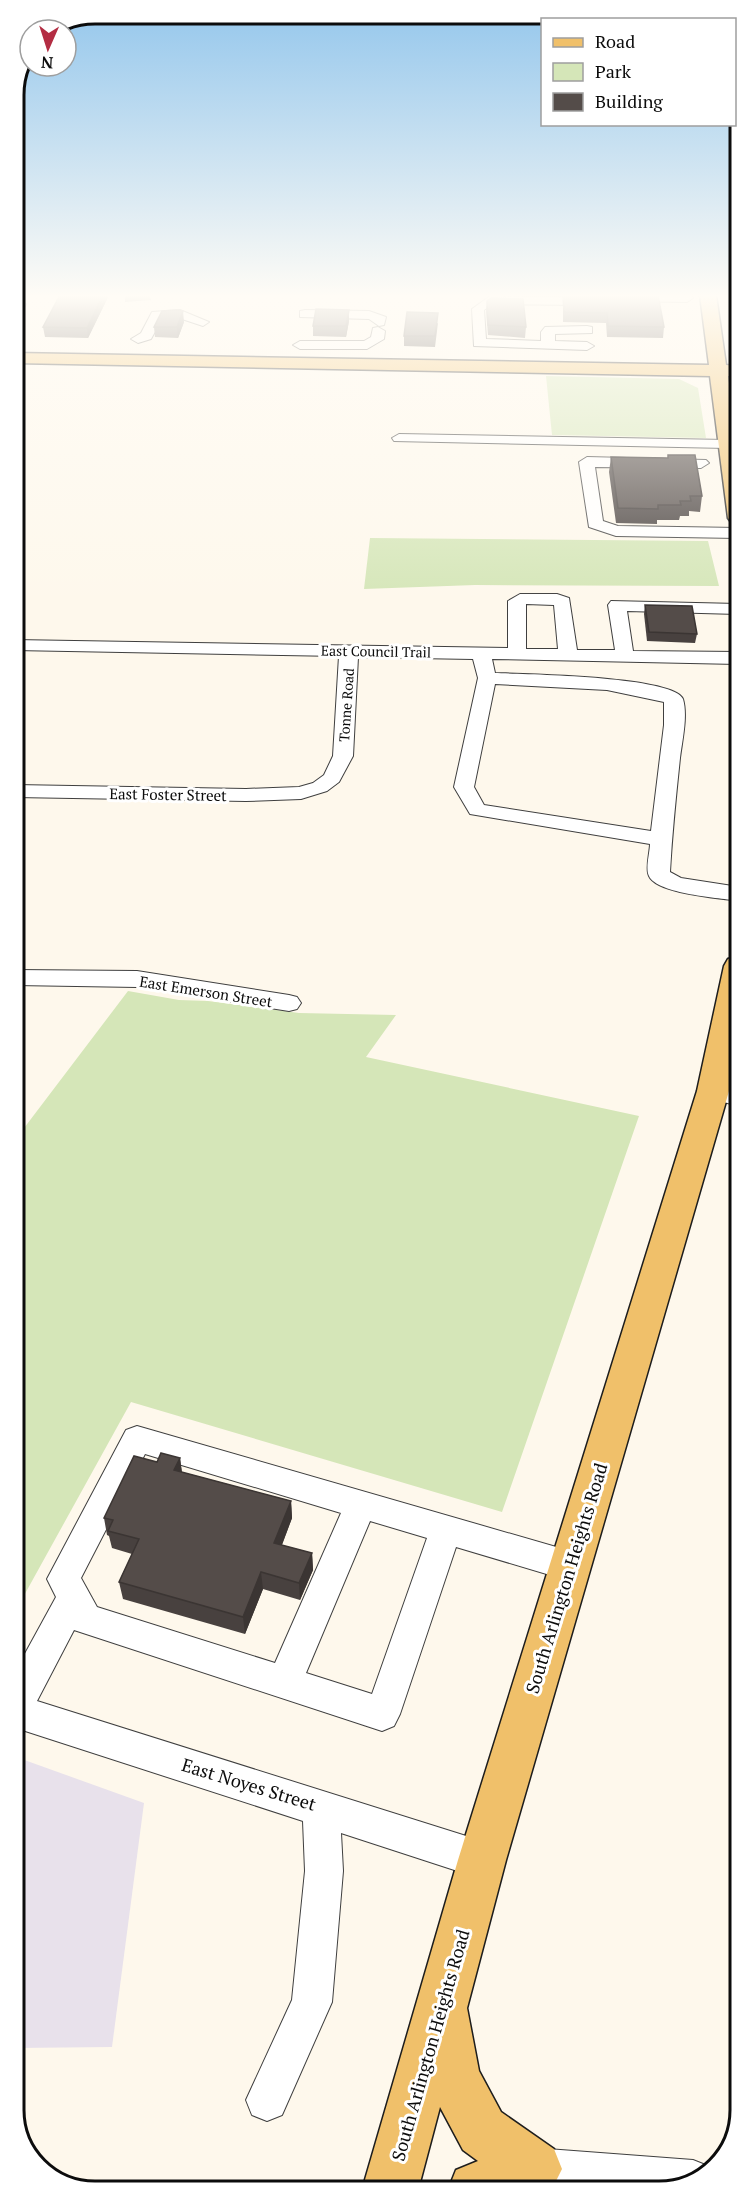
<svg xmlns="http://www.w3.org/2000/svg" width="754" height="2205" font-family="'PT Serif',serif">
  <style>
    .industrial { fill: #e8e1eb }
    .green { fill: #d5e6b8 }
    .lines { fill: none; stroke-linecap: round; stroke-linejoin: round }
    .minor-casing { stroke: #3f3f3f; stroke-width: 2 }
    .major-casing { stroke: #1d1d1d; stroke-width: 3 }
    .minor { fill: #fff; fill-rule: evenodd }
    .major { fill: #f0c06a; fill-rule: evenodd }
    .wall { fill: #48413f }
    .shaded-wall { fill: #3b3533 }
    .building { fill: #544c49; stroke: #3b3533; stroke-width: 1.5 }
    .labels { text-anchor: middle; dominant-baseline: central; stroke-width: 6; stroke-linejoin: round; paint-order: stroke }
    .far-street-label { font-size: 14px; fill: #0c0c0c; stroke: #fff }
    .street-label { font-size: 15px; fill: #0c0c0c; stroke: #fff }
    .near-street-label { font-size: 18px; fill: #0c0c0c; stroke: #fff }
    .rim { fill: none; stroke: #0c0c0c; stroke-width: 3 }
  </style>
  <rect width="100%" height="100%" fill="#fef8ec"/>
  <polygon class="industrial" points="16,1757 144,1803 112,2047 16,2048"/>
  <g class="green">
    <polygon points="546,376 679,379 698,388 706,438 552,435"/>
    <polygon points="370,538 708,541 719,586 475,585 364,589"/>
    <polygon points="128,991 179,1000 208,1001 299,1013 396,1015 366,1057 639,1116 502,1512 131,1402 16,1610 15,1140"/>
  </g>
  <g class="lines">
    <defs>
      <g id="minor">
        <polygon points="619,295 692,295 693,298 687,302 624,301 620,300"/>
        <polygon points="490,296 589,298 589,304 585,305 493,304 484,310 486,339 541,341 541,332 545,327 587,326 592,327 592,333 555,334 555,341 587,342 594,346 587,350 474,346 472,309"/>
        <polygon points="14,300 26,304 19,317 14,318"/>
        <polygon points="180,310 209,322 203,326 179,318 162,319 151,339 138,343 131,339 141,333 152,312"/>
        <polygon points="305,310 369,311 386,317 384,325 379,326 369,319 300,317 300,311"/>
        <polygon points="378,327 385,331 384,339 367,349 300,349 293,345 300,341 364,341 371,337 373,328"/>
        <polygon points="399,434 727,440 734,444 727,448 394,441 392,438"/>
        <polygon points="587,457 706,460 709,463 701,468 595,467 603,521 618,526 738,528 738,538 616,536 589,527 579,462"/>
        <path d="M520,594H557L569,598L577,650H615L608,605L611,601L738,604V614L627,611L633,651L738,652V664L492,659L495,673C520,674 675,676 683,699C688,716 682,741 680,758C676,796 672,834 670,872L681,878L739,887V901C721,898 657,894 649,876C645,869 650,852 650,844L470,814L454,787L478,678L473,659L358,657L353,756L339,782L327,791L301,799L246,801L15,797V785L246,789L299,787L313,783L324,775L333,756L339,656L14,650V640L508,648V601ZM526,604L554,605L558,649H526ZM495,684L607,690L664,702V725L651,831L484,805L474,787Z"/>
        <polygon points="15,970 137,971 289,995 297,997 301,1003 297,1009 289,1011 137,987 15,985"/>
        <polygon points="713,1082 739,1088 739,1106 704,1097 700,1091 704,1085"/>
        <path d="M137,1426L570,1551L582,1556L586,1566L582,1576L570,1581L456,1547L400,1714L394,1726L382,1731L74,1630L37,1701L482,1841L495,1847L501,1860L495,1873L482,1879L341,1833L343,1871L332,2002L282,2115L267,2121L252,2115L246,2100L292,2000L305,1871L303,1821L16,1728V1670L56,1597L47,1579L126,1430ZM145,1454L341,1513L275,1663L97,1607L81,1578ZM370,1521L427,1538L372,1694L306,1673Z"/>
        <polygon points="534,2148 693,2160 708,2166 710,2169 681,2189 532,2189 519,2184 513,2169 519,2154"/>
      </g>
      <g id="major">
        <polygon points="700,295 716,295 726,365 738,366 738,376 728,376 738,447 738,524 731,522 728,518 710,376 14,363 14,353 709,365"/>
        <polygon points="739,956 739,1042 729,1091 506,1860 467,2008 479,2071 501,2112 554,2149 562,2169 552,2189 448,2190 456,2170 478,2161 463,2150 440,2107 418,2190 362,2190 458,1860 697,1091 724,966 728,959"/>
      </g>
    </defs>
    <use href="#minor" class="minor-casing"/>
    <use href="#major" class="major-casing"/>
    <use href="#minor" class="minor"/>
    <use href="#major" class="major"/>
  </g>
  <g class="wall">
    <polygon points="109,295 88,338 45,337 43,327"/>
    <polygon points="563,297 586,297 664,327 663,338 607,337 606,323 563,322"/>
    <polygon points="487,301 526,327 525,338 488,335 486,311"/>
    <polygon points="349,310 349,321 346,337 313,336 313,326"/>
    <polygon points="184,322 178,338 155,337 154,327"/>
    <polygon points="438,323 435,347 404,346 404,336"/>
    <polygon points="668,455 702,496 700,512 689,511 689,516 680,516 679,520 657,520 657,524 616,523 609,472 611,457 668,458"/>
    <polygon points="645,605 697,634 695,643 647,641 644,614"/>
    <polygon points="180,1458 182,1472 291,1501 292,1518 282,1545 312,1553 313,1570 300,1600 263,1589 245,1634 123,1599 119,1582 132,1554 112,1548 109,1536 107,1535 104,1518 157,1462"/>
  </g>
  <g class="shaded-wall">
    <polygon points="103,295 109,295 88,338 87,328"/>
    <polygon points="125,295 150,295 151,300 125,302"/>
    <polygon points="349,310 349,321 346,337 346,326"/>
    <polygon points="183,311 184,322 178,338 177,327"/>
    <polygon points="180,1458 182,1475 174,1470"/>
    <polygon points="291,1501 292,1518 276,1560 274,1543"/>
    <polygon points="312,1553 313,1570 300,1600 299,1583"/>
    <polygon points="261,1572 263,1589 245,1634 243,1617"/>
  </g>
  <g class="building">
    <polygon points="60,295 103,295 87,328 43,327"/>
    <polygon points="588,295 658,295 664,327 608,326 607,313 564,312 563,297 586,297"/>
    <polygon points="491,298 523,299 526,327 488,325 487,301"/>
    <polygon points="316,309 349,310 346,326 313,326"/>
    <polygon points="178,310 183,311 177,327 154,327 162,311"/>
    <polygon points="407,312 438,313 435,336 404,336"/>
    <polygon points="668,455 695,455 702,496 690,496 691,501 680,501 681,505 658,505 658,509 618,508 611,457 668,458"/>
    <polygon points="645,605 692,606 697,634 649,632"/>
    <polygon points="161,1453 180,1458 174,1470 291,1501 274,1543 312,1553 299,1583 261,1572 243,1617 119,1582 139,1539 108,1531 113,1520 104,1518 134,1456 157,1462"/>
  </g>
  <linearGradient id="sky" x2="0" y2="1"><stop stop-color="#93c6ec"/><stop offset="0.49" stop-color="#fffcf6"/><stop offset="1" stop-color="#fffcf6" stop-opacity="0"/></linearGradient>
  <rect width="754" height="604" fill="url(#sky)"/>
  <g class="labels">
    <g class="far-street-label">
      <text transform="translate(376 651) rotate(1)">East Council Trail</text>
      <text transform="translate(346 705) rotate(-86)">Tonne Road</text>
    </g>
    <g class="street-label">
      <text transform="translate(168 794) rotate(1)">East Foster Street</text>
      <text transform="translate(206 991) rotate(9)">East Emerson Street</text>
    </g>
    <g class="near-street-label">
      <text transform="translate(566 1578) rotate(-73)">South Arlington Heights Road</text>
      <text transform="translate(249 1784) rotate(17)">East Noyes Street</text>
      <text transform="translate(430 2045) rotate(-74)">South Arlington Heights Road</text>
    </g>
  </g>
  <path d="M0 0H754V2205H0ZM95 24H659A71 71 0 0 1 730 95V2110A71 71 0 0 1 659 2181H95A71 71 0 0 1 24 2110V95A71 71 0 0 1 95 24Z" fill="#fff" fill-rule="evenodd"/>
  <path class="rim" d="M95 24H659A71 71 0 0 1 730 95V2110A71 71 0 0 1 659 2181H95A71 71 0 0 1 24 2110V95A71 71 0 0 1 95 24Z"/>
  <rect x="541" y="18" width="195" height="108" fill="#ffffff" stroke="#9e9e9e" stroke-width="1.5"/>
  <rect x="553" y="38" width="30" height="9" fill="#f0c06a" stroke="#9e9e9e" stroke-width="1.5"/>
  <text x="595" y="48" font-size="18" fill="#0c0c0c">Road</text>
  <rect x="553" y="63" width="30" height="18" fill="#d5e6b8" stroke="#9e9e9e" stroke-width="1.5"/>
  <text x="595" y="78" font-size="18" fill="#0c0c0c">Park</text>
  <rect x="553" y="93" width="30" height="18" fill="#544c49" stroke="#9e9e9e" stroke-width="1.5"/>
  <text x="595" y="108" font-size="18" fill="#0c0c0c">Building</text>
  <g transform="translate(48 48) rotate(183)"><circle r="28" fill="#ffffff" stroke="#9e9e9e" stroke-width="1.5"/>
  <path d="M0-4.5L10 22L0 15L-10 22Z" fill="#b32d43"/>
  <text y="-9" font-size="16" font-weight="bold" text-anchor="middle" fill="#0c0c0c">N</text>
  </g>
</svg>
